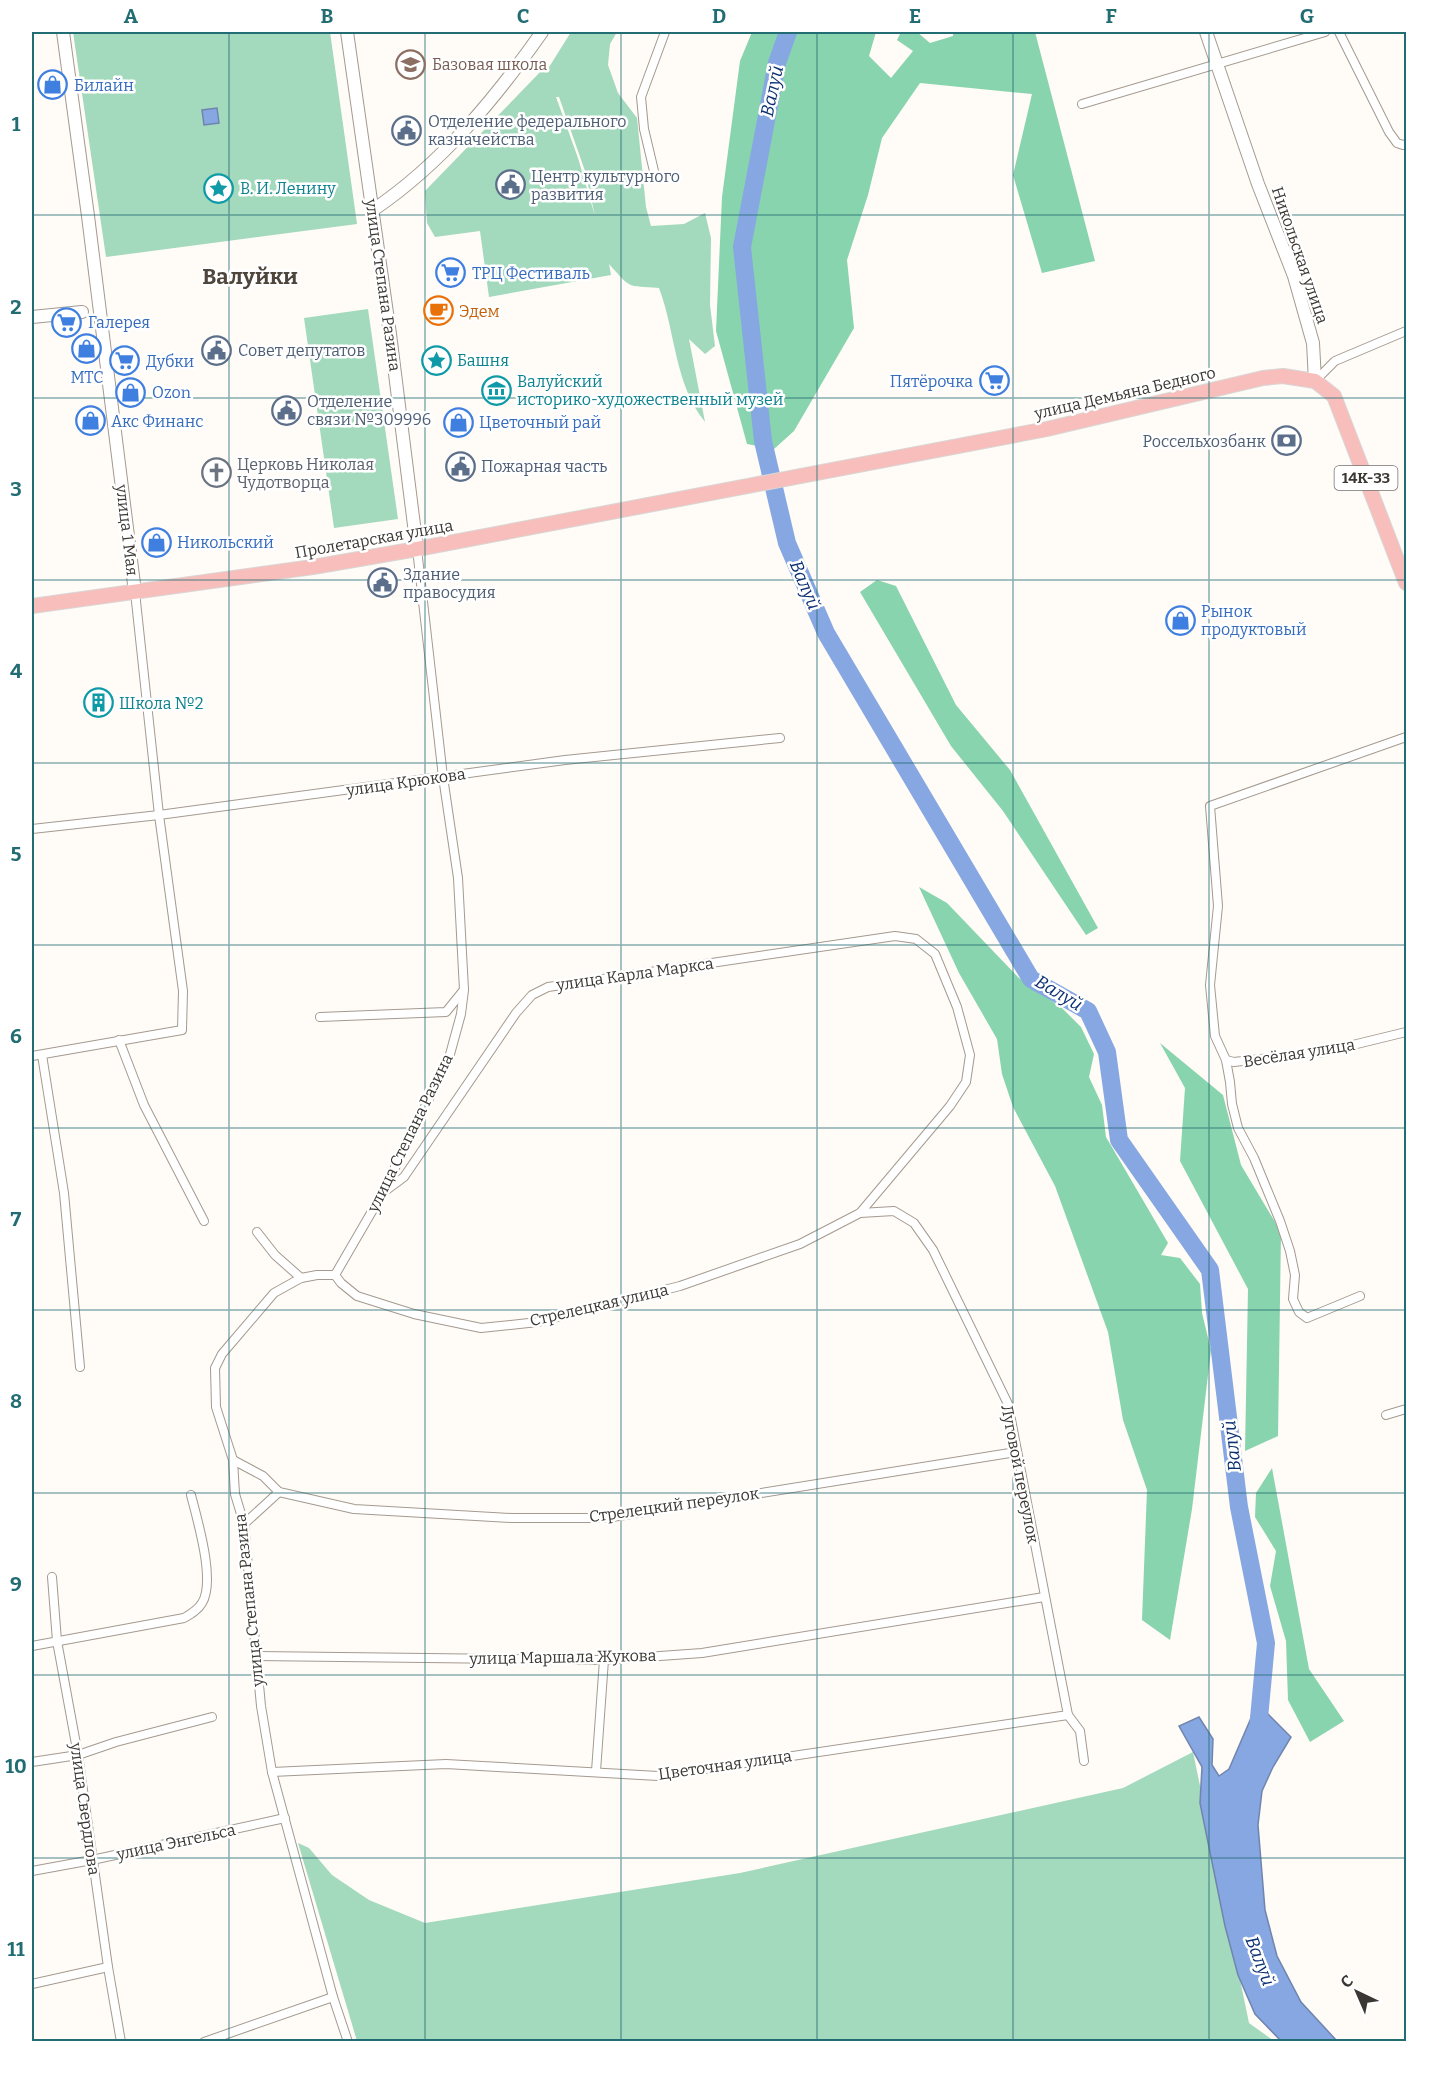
<svg xmlns="http://www.w3.org/2000/svg" width="1438" height="2073" font-family="Bitter,serif">
  <style>
    .green { fill: #a3d9bc; fill-rule: evenodd }
    .forest { fill: #88d4ae }
    .water { fill: #86a7e2; stroke: #7085ae; stroke-width: 1.5 }
    .lines { fill: none; stroke-linecap: round; stroke-linejoin: round }
    .river { stroke: #86a7e2; stroke-width: 18 }
    .street-casing { stroke: #a49a90; stroke-width: 10 }
    .secondary-casing { stroke: #a49a90; stroke-width: 14 }
    .primary-casing { stroke: #d8d7d6; stroke-width: 16 }
    .street { stroke: #fff; stroke-width: 8 }
    .secondary { stroke: #fff; stroke-width: 12 }
    .primary { stroke: #f7bebb; stroke-width: 14 }
    .grid { fill: none; stroke: #226c74; stroke-width: 1.5; stroke-opacity: 0.55 }
    .labels { text-anchor: middle; dominant-baseline: central; stroke-width: 5; stroke-linejoin: round; paint-order: stroke }
    .shield { fill: #fff; stroke: #767370; stroke-width: 1.5 }
    .shield-label { font-size: 15px; font-weight: bold; fill: #3b3733 }
    .education-label { font-size: 16px; fill: #785e54; stroke: #fff; text-anchor: start }
    .shop-label { font-size: 16px; fill: #366cbe; stroke: #fff; text-anchor: start }
    .service-label { font-size: 16px; fill: #4e5e75; stroke: #fff; text-anchor: start }
    .culture-label { font-size: 16px; fill: #0d838f; stroke: #fff; text-anchor: start }
    .street-label { font-size: 16px; fill: #3b3733; stroke: #fff }
    .food-label { font-size: 16px; fill: #c56008; stroke: #fff; text-anchor: start }
    .worship-label { font-size: 16px; fill: #5b616d; stroke: #fff; text-anchor: start }
    .water-label { font-size: 18px; font-style: italic; fill: #0b3073; stroke: #fff }
    .district-label { font-size: 22px; font-weight: bold; fill: #4e463d; stroke: #fff }
    .neatline { fill: none; stroke: #226c74; stroke-width: 2 }
    .grid-label { font-size: 20px; text-anchor: middle; font-weight: bold; fill: #226c74 }
  </style>
  <rect width="100%" height="100%" fill="#fffbf6"/>
  <g class="green">
    <polygon points="73,32 330,32 357,224 106,257"/>
    <path d="M571,32H617L610,44L608,65L618,93L637,118L646,207L651,226L684,224L705,213L711,238L710,305L715,346L705,354L689,339L705,422C674,383 676,333 659,288C626,285 632,290 609,264L611,275L489,297L480,231L435,237L427,223L425,191L544,68L546,72ZM556,97H559L585,171L595,216L578,158Z"/>
    <polygon points="368,309 398,519 334,528 304,318"/>
    <polygon points="1193,1752 1249,2023 1274,2041 357,2041 298,1843 309,1848 332,1875 369,1900 425,1923 740,1873 1123,1788"/>
  </g>
  <g class="forest">
    <polygon points="752,32 876,32 869,56 891,78 913,51 897,40 901,32 917,32 930,43 953,36 953,32 1035,32 1095,261 1042,273 1013,175 1032,94 920,83 882,138 868,195 847,260 854,328 794,431 774,449 747,444 716,331 722,197 740,61"/>
    <polygon points="877,580 896,586 956,705 1010,770 1098,928 1086,935 1003,811 951,746 860,592"/>
    <polygon points="919,887 947,903 1019,978 1062,1008 1081,1027 1094,1054 1089,1077 1102,1105 1106,1137 1168,1243 1161,1255 1180,1258 1200,1284 1202,1313 1211,1350 1192,1509 1170,1640 1142,1620 1147,1490 1123,1420 1108,1332 1055,1186 1013,1107 1002,1074 997,1039 959,973"/>
    <polygon points="1160,1043 1223,1095 1241,1165 1281,1232 1278,1436 1245,1451 1248,1289 1180,1161 1185,1088"/>
    <polygon points="1272,1468 1309,1669 1344,1721 1310,1742 1288,1700 1286,1641 1270,1586 1276,1551 1255,1517 1256,1493"/>
  </g>
  <g class="water">
    <polygon points="217,108 219,123 204,125 202,110"/>
    <polygon points="1254,1700 1291,1737 1273,1767 1262,1791 1258,1825 1265,1910 1277,1956 1301,2002 1337,2041 1281,2041 1255,2014 1238,1975 1225,1926 1200,1803 1202,1767 1179,1726 1199,1717 1213,1739 1212,1765 1219,1776 1229,1769 1251,1718"/>
  </g>
  <g class="lines">
    <polyline class="river" points="788,32 777,63 742,247 763,441 787,543 826,633 1031,979 1088,1011 1107,1052 1119,1140 1210,1270 1239,1507 1266,1643 1258,1729"/>
    <defs>
      <g id="street">
        <polyline points="1339,32 1389,132 1397,143 1403,145 1406,144"/>
        <polyline points="1082,104 1325,32"/>
        <polyline points="654,171 644,129 641,97 665,32"/>
        <polyline points="1315,381 1335,361 1406,331"/>
        <polyline points="32,829 159,815 565,760 780,738"/>
        <polyline points="320,1017 446,1012 463,991"/>
        <polyline points="119,1040 144,1105 204,1221"/>
        <polyline points="42,1055 64,1193 80,1367"/>
        <polyline points="32,1056 182,1030 183,991 159,815 135,592"/>
        <polyline points="1226,1060 1234,1062 1324,1052 1406,1032"/>
        <polyline points="860,1213 894,1211 914,1223 933,1250 1008,1404 1068,1715 1080,1731 1084,1761"/>
        <polyline points="257,1232 275,1255 301,1278"/>
        <polyline points="335,1275 341,1283 357,1296 414,1314 481,1328 538,1322 680,1286 800,1244 860,1213 950,1106 966,1082 970,1055 957,1007 935,954 916,939 895,936 548,987 532,995 516,1013 404,1177 385,1191"/>
        <polyline points="1360,1296 1307,1318 1299,1312 1293,1299 1295,1275 1290,1251 1280,1221 1254,1158 1238,1128 1232,1104 1230,1082 1226,1060 1215,1036 1210,985 1218,906 1210,806 1406,737"/>
        <polyline points="1386,1415 1406,1409"/>
        <polyline points="233,1460 263,1476 279,1492 354,1509 512,1518 606,1518 1016,1452"/>
        <polyline points="244,1524 279,1492"/>
        <polyline points="52,1577 57,1641 78,1755 108,1967 121,2042"/>
        <path d="M32,1646L184,1618C191,1614 198,1610 202,1603C216,1581 197,1519 191,1495"/>
        <polyline points="256,1656 604,1660 702,1653 1044,1597"/>
        <polyline points="32,1762 78,1755 116,1742 212,1717"/>
        <polyline points="596,1771 604,1660"/>
        <polyline points="272,1772 446,1764 658,1776 1068,1715"/>
        <polyline points="32,1871 92,1860 285,1818"/>
        <polyline points="32,1984 108,1967"/>
        <polyline points="204,2042 333,1997"/>
        <polyline points="348,2042 333,1997 272,1772 261,1706 244,1524 235,1494 233,1460 216,1407 215,1368 222,1354 274,1293 301,1278 317,1275 335,1275 382,1194 449,1058 461,1014 464,990 458,878 443,777 417,549"/>
      </g>
      <g id="secondary">
        <polyline points="63,32 88,216 135,592"/>
        <polyline points="347,32 390,334 417,549"/>
        <polyline points="1206,32 1258,184 1294,276 1313,343 1315,381"/>
        <path d="M373,210C441,164 495,99 542,32"/>
        <polyline points="32,317 82,312"/>
      </g>
      <polyline id="primary" points="32,606 313,567 417,549 1047,429 1263,378 1283,376 1315,381 1334,396 1406,583"/>
    </defs>
    <use href="#street" class="street-casing"/>
    <use href="#secondary" class="secondary-casing"/>
    <use href="#primary" class="primary-casing"/>
    <use href="#street" class="street"/>
    <use href="#secondary" class="secondary"/>
    <use href="#primary" class="primary"/>
  </g>
  <path class="grid" d="M229,32V2042M425,32V2042M621,32V2042M817,32V2042M1013,32V2042M1209,32V2042M32,215H1406M32,398H1406M32,580H1406M32,763H1406M32,945H1406M32,1128H1406M32,1310H1406M32,1493H1406M32,1675H1406M32,1858H1406"/>
  <defs>
    <symbol id="school-ring" viewBox="-11 -11 22 22"><circle r="9.5" fill="#fff" stroke="#8d6e63" stroke-width="1.5"/><path d="M0-5L7-2L0 1L-7-2ZM-4 1L0 2.5L4 1V4Q0 6-4 4Z" fill="#8d6e63"/></symbol>
    <symbol id="shop-ring" viewBox="-11 -11 22 22"><circle r="9.5" fill="#fff" stroke="#3f7fe0" stroke-width="1.5"/><path d="M-5-2.5h2.3a2.7 3.5 0 0 1 5.4 0H5L5.5 6h-11ZM-1.5-2.5h3a1.5 2.3 0 0 0-3 0Z" fill="#3f7fe0"/></symbol>
    <symbol id="civic-ring" viewBox="-11 -11 22 22"><circle r="9.5" fill="#fff" stroke="#5c6f8a" stroke-width="1.5"/><path d="M-.6-6.5H3V-4.5H.6V-3L4-1V1h2V6H-6V1h2V-1L-.6-3ZM-1.2 2.5V6h2.4V2.5Z" fill="#5c6f8a"/></symbol>
    <symbol id="sight-ring" viewBox="-11 -11 22 22"><circle r="9.5" fill="#fff" stroke="#0f9aa8" stroke-width="1.5"/><path d="M0-6L1.8-2.2L6-1.7L2.9 1.2L3.7 5.4L0 3.3L-3.7 5.4L-2.9 1.2L-6-1.7L-1.8-2.2Z" fill="#0f9aa8"/></symbol>
    <symbol id="supermarket-ring" viewBox="-11 -11 22 22"><circle r="9.5" fill="#fff" stroke="#3f7fe0" stroke-width="1.5"/><path d="M-6-5.5h2.5l.6 2H6L4.5 2H-2.5L-4.4-4H-6ZM-1.5 3.2a1.3 1.3 0 1 0 .1 0ZM3 3.2a1.3 1.3 0 1 0 .1 0Z" fill="#3f7fe0"/></symbol>
    <symbol id="cafe-ring" viewBox="-11 -11 22 22"><circle r="9.5" fill="#fff" stroke="#e8710a" stroke-width="1.5"/><path d="M-5.5-4.5H6V0H3Q3 3.5 0 3.5H-2.5Q-5.5 3.5-5.5 0ZM3-3.2v2h1.7v-2ZM-6 4.5H4V6H-6Z" fill="#e8710a"/></symbol>
    <symbol id="museum-ring" viewBox="-11 -11 22 22"><circle r="9.5" fill="#fff" stroke="#0f9aa8" stroke-width="1.5"/><path d="M0-6L6-3V-2H-6V-3ZM-5-1h2V3h-2ZM-1-1h2V3h-2ZM3-1h2V3H3ZM-6 4H6V6H-6Z" fill="#0f9aa8"/></symbol>
    <symbol id="bank-ring" viewBox="-11 -11 22 22"><circle r="9.5" fill="#fff" stroke="#5c6f8a" stroke-width="1.5"/><path d="M-6-4H6V4H-6ZM0-2.3a2.3 2.3 0 1 0 0 4.6a2.3 2.3 0 1 0 0-4.6Z" fill="#5c6f8a"/></symbol>
    <symbol id="church-ring" viewBox="-11 -11 22 22"><circle r="9.5" fill="#fff" stroke="#6b7280" stroke-width="1.5"/><path d="M-1.2-6h2.4v3.5h3.3v2.4h-3.3V6h-2.4V-.1h-3.3v-2.4h3.3Z" fill="#6b7280"/></symbol>
    <symbol id="building-ring" viewBox="-11 -11 22 22"><circle r="9.5" fill="#fff" stroke="#0f9aa8" stroke-width="1.5"/><path d="M-4-6H4V6H1V3H-1V6H-4ZM-2.5-4.3h1.7v1.8h-1.7ZM.8-4.3h1.7v1.8H.8ZM-2.5-1h1.7V.8h-1.7ZM.8-1h1.7V.8H.8Z" fill="#0f9aa8"/></symbol>
  </defs>
  <g fill-rule="evenodd">
    <use href="#school-ring" x="394" y="48" width="33" height="33"/>
    <use href="#shop-ring" x="36" y="68" width="33" height="33"/>
    <use href="#civic-ring" x="390" y="114" width="33" height="33"/>
    <use href="#civic-ring" x="494" y="168" width="33" height="33"/>
    <use href="#sight-ring" x="202" y="172" width="33" height="33"/>
    <use href="#supermarket-ring" x="434" y="256" width="33" height="33"/>
    <use href="#cafe-ring" x="422" y="294" width="33" height="33"/>
    <use href="#supermarket-ring" x="50" y="306" width="33" height="33"/>
    <use href="#shop-ring" x="70" y="332" width="33" height="33"/>
    <use href="#civic-ring" x="200" y="334" width="33" height="33"/>
    <use href="#sight-ring" x="420" y="344" width="33" height="33"/>
    <use href="#supermarket-ring" x="108" y="344" width="33" height="33"/>
    <use href="#supermarket-ring" x="978" y="364" width="33" height="33"/>
    <use href="#museum-ring" x="480" y="374" width="33" height="33"/>
    <use href="#shop-ring" x="114" y="376" width="33" height="33"/>
    <use href="#civic-ring" x="270" y="394" width="33" height="33"/>
    <use href="#shop-ring" x="74" y="404" width="33" height="33"/>
    <use href="#shop-ring" x="442" y="406" width="33" height="33"/>
    <use href="#bank-ring" x="1270" y="424" width="33" height="33"/>
    <use href="#civic-ring" x="444" y="450" width="33" height="33"/>
    <use href="#church-ring" x="200" y="456" width="33" height="33"/>
    <use href="#shop-ring" x="140" y="526" width="33" height="33"/>
    <use href="#civic-ring" x="366" y="566" width="33" height="33"/>
    <use href="#shop-ring" x="1164" y="604" width="33" height="33"/>
    <use href="#building-ring" x="82" y="686" width="33" height="33"/>
  </g>
  <g class="labels">
    <rect class="shield" x="1334.5" y="466" width="63" height="24" rx="4.5"/>
    <g class="shield-label">
      <text x="1366" y="478">14К-33</text>
    </g>
    <g class="education-label">
      <text x="432" y="64">Базовая школа</text>
    </g>
    <g class="shop-label">
      <text x="74" y="85">Билайн</text>
      <text x="472" y="273">ТРЦ Фестиваль</text>
      <text x="88" y="322">Галерея</text>
      <text x="146" y="361">Дубки</text>
      <text x="87" y="377" text-anchor="middle">МТС</text>
      <text x="973" y="381" text-anchor="end">Пятёрочка</text>
      <text x="152" y="392">Ozon</text>
      <text x="111" y="421">Акс Финанс</text>
      <text x="479" y="422">Цветочный рай</text>
      <text x="177" y="542">Никольский</text>
      <text x="1201" y="611">Рынок<tspan x="1201" dy="18">продуктовый</tspan></text>
    </g>
    <g class="service-label">
      <text x="428" y="121">Отделение федерального<tspan x="428" dy="18">казначейства</tspan></text>
      <text x="531" y="176">Центр культурного<tspan x="531" dy="18">развития</tspan></text>
      <text x="238" y="350">Совет депутатов</text>
      <text x="307" y="401">Отделение<tspan x="307" dy="18">связи №309996</tspan></text>
      <text x="1266" y="441" text-anchor="end">Россельхозбанк</text>
      <text x="481" y="466">Пожарная часть</text>
      <text x="403" y="574">Здание<tspan x="403" dy="18">правосудия</tspan></text>
    </g>
    <g class="culture-label">
      <text x="240" y="188">В. И. Ленину</text>
      <text x="457" y="360">Башня</text>
      <text x="517" y="381">Валуйский<tspan x="517" dy="18">историко-художественный музей</tspan></text>
      <text x="119" y="703">Школа №2</text>
    </g>
    <g class="street-label">
      <text transform="translate(1300 255) rotate(71)">Никольская улица</text>
      <text transform="translate(383 285) rotate(82)">улица Степана Разина</text>
      <text transform="translate(1125 393) rotate(-13)">улица Демьяна Бедного</text>
      <text transform="translate(127 530) rotate(83)">улица 1 Мая</text>
      <text transform="translate(374 539) rotate(-10)">Пролетарская улица</text>
      <text transform="translate(406 782) rotate(-8)">улица Крюкова</text>
      <text transform="translate(635 974) rotate(-8)">улица Карла Маркса</text>
      <text transform="translate(1299 1053) rotate(-9)">Весёлая улица</text>
      <text transform="translate(410 1133) rotate(-64)">улица Степана Разина</text>
      <text transform="translate(599 1305) rotate(-13)">Стрелецкая улица</text>
      <text transform="translate(1020 1474) rotate(79)">Луговой переулок</text>
      <text transform="translate(674 1505) rotate(-8)">Стрелецкий переулок</text>
      <text transform="translate(249 1600) rotate(-96)">улица Степана Разина</text>
      <text transform="translate(563 1657) rotate(-1)">улица Маршала Жукова</text>
      <text transform="translate(725 1765) rotate(-8)">Цветочная улица</text>
      <text transform="translate(85 1809) rotate(82)">улица Свердлова</text>
      <text transform="translate(176 1842) rotate(-12)">улица Энгельса</text>
    </g>
    <g class="food-label">
      <text x="459" y="311">Эдем</text>
    </g>
    <g class="worship-label">
      <text x="237" y="464">Церковь Николая<tspan x="237" dy="18">Чудотворца</tspan></text>
    </g>
    <g class="water-label">
      <text transform="translate(772 91) rotate(-78)">Валуй</text>
      <text transform="translate(805 585) rotate(67)">Валуй</text>
      <text transform="translate(1059 993) rotate(31)">Валуй</text>
      <text transform="translate(1232 1446) rotate(-97)">Валуй</text>
      <text transform="translate(1260 1961) rotate(69)">Валуй</text>
    </g>
    <g class="district-label">
      <text x="250" y="276">Валуйки</text>
    </g>
  </g>
  <rect width="1438" height="2073" fill="none" stroke="#ffffff" stroke-width="66"/>
  <g transform="translate(1357 1992) rotate(316)" stroke="#ffffff" stroke-width="4.5" paint-order="stroke">
  <path d="M0-4.5L10 22L0 15L-10 22Z" fill="#3b3733"/>
  <text y="-9" font-size="16" font-weight="bold" text-anchor="middle" fill="#3b3733">С</text>
  </g>
  <rect x="33" y="33" width="1372" height="2007" class="neatline"/>
  <g class="grid-label">
    <text x="131" y="23">A</text>
    <text x="327" y="23">B</text>
    <text x="523" y="23">C</text>
    <text x="719" y="23">D</text>
    <text x="915" y="23">E</text>
    <text x="1111" y="23">F</text>
    <text x="1307" y="23">G</text>
    <text x="16" y="131">1</text>
    <text x="16" y="314">2</text>
    <text x="16" y="496">3</text>
    <text x="16" y="678">4</text>
    <text x="16" y="861">5</text>
    <text x="16" y="1043">6</text>
    <text x="16" y="1226">7</text>
    <text x="16" y="1408">8</text>
    <text x="16" y="1591">9</text>
    <text x="16" y="1773">10</text>
    <text x="16" y="1956">11</text>
  </g>
</svg>
